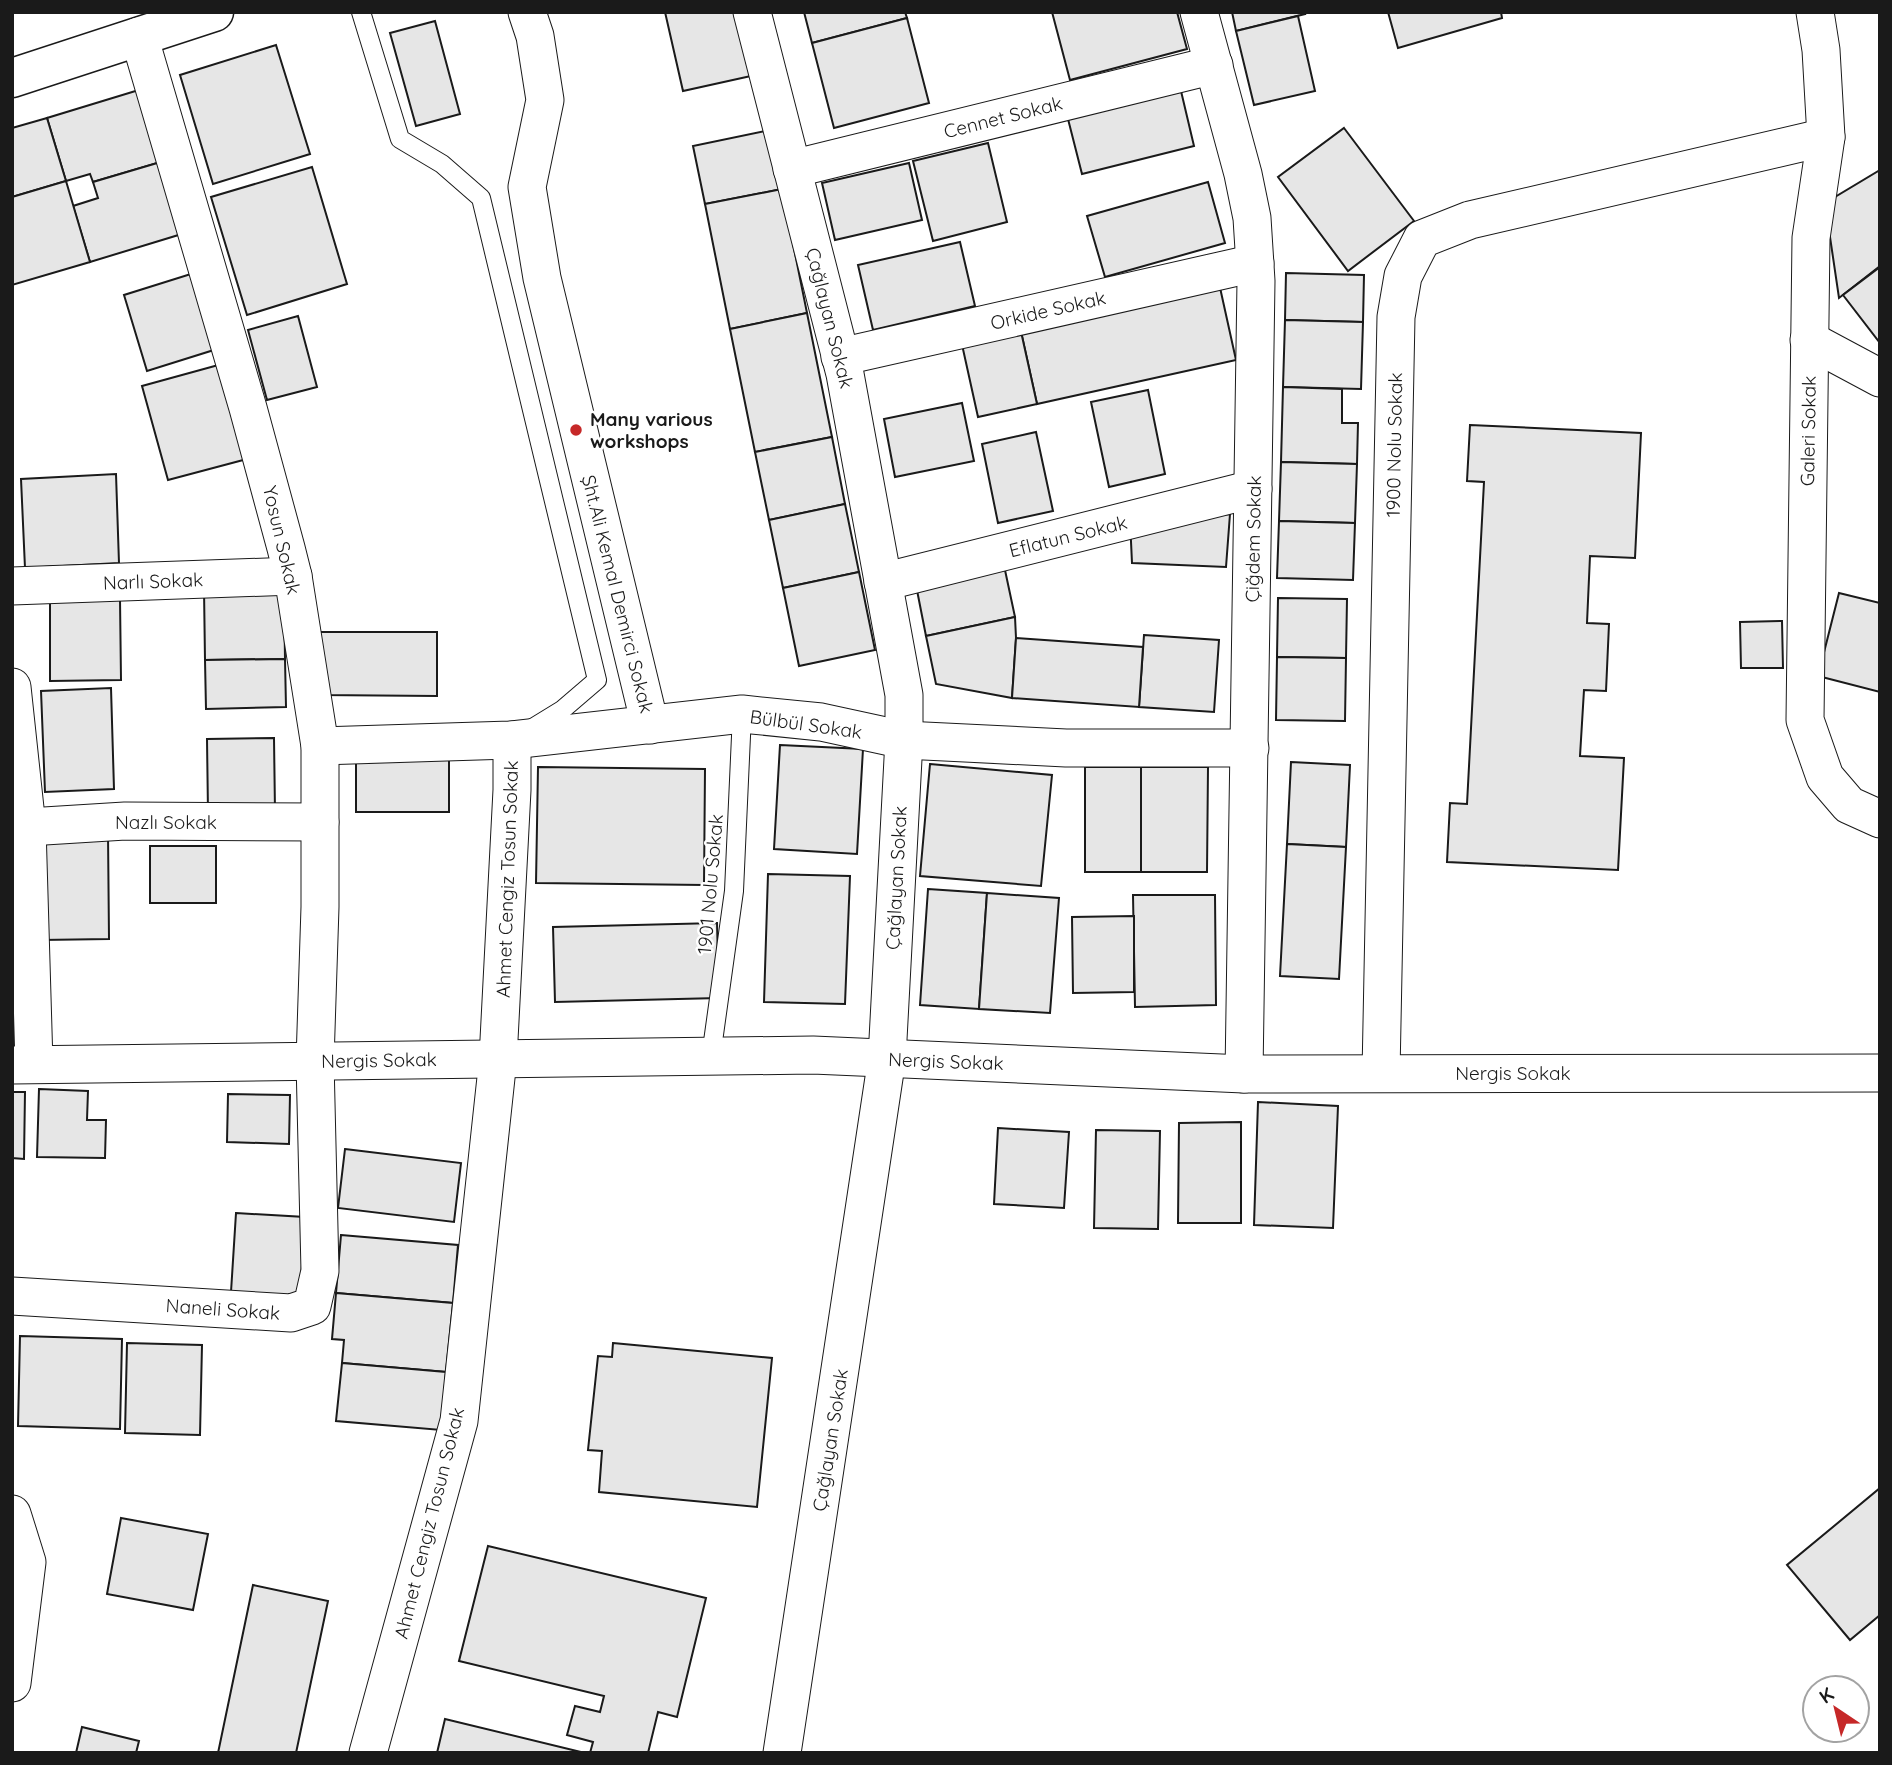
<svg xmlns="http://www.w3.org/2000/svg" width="1892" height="1765" font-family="Quicksand,sans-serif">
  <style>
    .building { fill: #e6e6e6; stroke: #1a1a1a; stroke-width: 2 }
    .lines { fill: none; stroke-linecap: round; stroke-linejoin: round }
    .lane-casing { stroke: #1a1a1a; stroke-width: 20 }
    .street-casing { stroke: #1a1a1a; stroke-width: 39 }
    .highway-casing { stroke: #1a1a1a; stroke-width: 41 }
    .lane { stroke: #fff; stroke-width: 18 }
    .street { stroke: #fff; stroke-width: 37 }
    .highway { stroke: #fff; stroke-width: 38 }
    .poi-dot { fill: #c62828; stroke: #fff; stroke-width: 2.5 }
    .labels { text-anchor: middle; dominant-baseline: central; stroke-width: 5; stroke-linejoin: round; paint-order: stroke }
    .street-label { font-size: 19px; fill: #1a1a1a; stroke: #fff }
    .poi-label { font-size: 19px; font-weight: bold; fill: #1a1a1a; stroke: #fff; text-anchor: start }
  </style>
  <rect width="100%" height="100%" fill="#fff"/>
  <g class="building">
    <polygon points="665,12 745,12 760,74 683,91"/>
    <polygon points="804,12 905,12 907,18 812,43"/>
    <polygon points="1052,12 1177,12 1187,49 1070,80"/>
    <polygon points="1232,12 1304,12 1305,14 1236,31"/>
    <polygon points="1388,12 1501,12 1502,18 1398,48"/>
    <polygon points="1298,16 1315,91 1254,105 1236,31"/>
    <polygon points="907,18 929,103 834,128 812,43"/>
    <polygon points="435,21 460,114 416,126 390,33"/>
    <polygon points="276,45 310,154 213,184 180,75"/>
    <polygon points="142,89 164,161 93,182 90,174 66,181 47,118"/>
    <polygon points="1181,91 1194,146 1082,174 1068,119"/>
    <polygon points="47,118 66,181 12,197 12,128"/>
    <polygon points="1344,128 1414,221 1348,271 1278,177"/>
    <polygon points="770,130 782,189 705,204 693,146"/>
    <polygon points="988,143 1007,222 933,241 913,161"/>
    <polygon points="164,161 185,233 90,262 73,206 98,198 93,182"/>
    <polygon points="909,163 922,220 835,240 822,183"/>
    <polygon points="312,167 347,284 247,315 211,197"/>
    <polygon points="1880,170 1880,266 1839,298 1825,203"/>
    <polygon points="66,181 90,262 12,285 12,197"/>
    <polygon points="1208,182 1225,243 1105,277 1087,216"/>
    <polygon points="782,189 807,313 730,329 705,204"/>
    <polygon points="960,242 975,306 873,330 858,265"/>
    <polygon points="1880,267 1880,343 1843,295"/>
    <polygon points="194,273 217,349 147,371 124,295"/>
    <polygon points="1286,273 1364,275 1363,322 1285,320"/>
    <polygon points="1217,274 1236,360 1037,404 1018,318"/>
    <polygon points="807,313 832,437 755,452 730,329"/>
    <polygon points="298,316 317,387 267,400 248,330"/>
    <polygon points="1018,318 1037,404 978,417 959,331"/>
    <polygon points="1285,320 1363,322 1361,389 1283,387"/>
    <polygon points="222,364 247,459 168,480 142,386"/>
    <polygon points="1283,387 1342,389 1342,423 1358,423 1357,464 1281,462"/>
    <polygon points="1148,390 1165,474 1109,487 1091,402"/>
    <polygon points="962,403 974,461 895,477 884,419"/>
    <polygon points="1470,425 1641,433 1635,558 1590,556 1587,623 1609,624 1606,691 1584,690 1580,756 1624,758 1618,870 1447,862 1450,803 1467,804 1484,482 1467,481"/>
    <polygon points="1036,432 1053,511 998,523 982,444"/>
    <polygon points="832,437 845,504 769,520 755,452"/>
    <polygon points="1281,462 1357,464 1355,523 1279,521"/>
    <polygon points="116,474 119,563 25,568 21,479"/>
    <polygon points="845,504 859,572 783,588 769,520"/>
    <polygon points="1230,514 1226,567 1132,563 1130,520"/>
    <polygon points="1279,521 1355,523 1353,580 1277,578"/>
    <polygon points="1002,556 1015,617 926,636 914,575"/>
    <polygon points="859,572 875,650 799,666 783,588"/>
    <polygon points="284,588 285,659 205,660 204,589"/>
    <polygon points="1839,593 1880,603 1880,692 1818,676"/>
    <polygon points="1278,598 1347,599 1346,658 1277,657"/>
    <polygon points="50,599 120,599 121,680 50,681"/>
    <polygon points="1015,617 1016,638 1012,698 936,684 926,636"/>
    <polygon points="1782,621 1783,668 1741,668 1740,622"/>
    <polygon points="320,632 437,632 437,696 319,695"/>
    <polygon points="1144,635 1219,640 1214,712 1139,707"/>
    <polygon points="1016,638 1143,647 1139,707 1012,698"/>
    <polygon points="1277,657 1346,658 1345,721 1276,720"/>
    <polygon points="285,659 286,707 206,709 205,660"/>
    <polygon points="111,688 114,789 45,792 41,691"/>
    <polygon points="274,738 275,812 208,813 207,739"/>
    <polygon points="780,745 863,749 857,854 774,849"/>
    <polygon points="449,759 449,812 356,812 356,760"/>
    <polygon points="1291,762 1350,765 1346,847 1287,844"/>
    <polygon points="930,764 1052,775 1041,886 920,876"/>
    <polygon points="538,767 705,769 704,885 536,883"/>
    <rect x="1085" y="767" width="56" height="105"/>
    <polygon points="1141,767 1208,767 1207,872 1141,872"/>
    <polygon points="40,833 108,833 109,939 41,940"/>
    <polygon points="1287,844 1346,847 1339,979 1280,976"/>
    <rect x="150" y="846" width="66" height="57"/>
    <polygon points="768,874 850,876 845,1004 764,1002"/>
    <polygon points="928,889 987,893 979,1009 920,1005"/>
    <polygon points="987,893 1059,898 1050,1013 979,1009"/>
    <polygon points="1133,895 1215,895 1216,1005 1135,1007"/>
    <polygon points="1134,916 1134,992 1073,993 1072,917"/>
    <polygon points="717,923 719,998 555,1002 553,927"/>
    <polygon points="39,1089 88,1091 87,1120 106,1120 105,1158 37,1157"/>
    <polygon points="12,1092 25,1092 24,1159 12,1158"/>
    <polygon points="228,1094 290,1095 289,1144 227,1142"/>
    <polygon points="1258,1102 1338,1106 1333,1228 1254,1225"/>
    <polygon points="1241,1122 1241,1223 1178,1223 1179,1123"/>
    <polygon points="998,1128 1069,1132 1064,1208 994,1204"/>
    <polygon points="1096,1130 1160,1131 1158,1229 1094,1228"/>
    <polygon points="345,1149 461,1163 454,1222 338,1208"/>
    <polygon points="236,1213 305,1217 300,1297 231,1292"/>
    <polygon points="341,1235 458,1245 453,1303 336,1293"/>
    <polygon points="336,1293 453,1303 446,1372 342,1363 344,1340 332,1339"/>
    <polygon points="20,1336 122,1339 120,1429 18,1426"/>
    <polygon points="127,1343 202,1345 200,1435 125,1433"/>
    <polygon points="613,1343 772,1358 757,1507 599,1492 602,1451 588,1450 598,1356 612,1357"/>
    <polygon points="342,1363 446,1372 441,1430 336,1421"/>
    <polygon points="1880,1488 1880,1615 1850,1640 1787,1565"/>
    <polygon points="121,1518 208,1534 193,1610 107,1594"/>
    <polygon points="488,1546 706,1598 677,1717 658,1712 648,1753 590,1753 593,1742 567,1735 575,1706 600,1712 604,1696 459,1661"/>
    <polygon points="253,1585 328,1601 296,1753 218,1753"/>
    <polygon points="445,1719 585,1753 437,1753"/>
    <polygon points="82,1727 139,1741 136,1753 76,1753"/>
  </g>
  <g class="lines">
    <defs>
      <g id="lane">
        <polyline points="361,12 400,139 442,164 481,198 597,680 562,710 531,729"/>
        <polyline points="711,1056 734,891 742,714"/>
      </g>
      <g id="street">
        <polyline points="527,12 535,36 545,100 527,187 542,278 650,725"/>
        <polyline points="752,12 845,374 904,695 904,740 887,1058 782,1753"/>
        <polyline points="1199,12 1243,174 1252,218 1256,281 1244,1074"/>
        <polyline points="1815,12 1821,50 1826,137 1811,238 1805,720 1825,777 1849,805 1880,819"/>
        <polyline points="792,169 1214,65"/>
        <polyline points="1809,340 1880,378"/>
        <polyline points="840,357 1255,263"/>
        <polyline points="883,582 1253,489"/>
        <polyline points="12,586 293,576"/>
        <polyline points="12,687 27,827 34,1064"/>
        <polyline points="320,746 512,740 742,714 821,722 904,740 1066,748 1250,748"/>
        <polyline points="12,828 125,821 320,822"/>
        <polyline points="12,1065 813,1055 1244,1074 1880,1073"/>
        <polyline points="1381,1073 1396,317 1403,276 1422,239 1470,220 1826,137"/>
        <polyline points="12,1296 291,1313 312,1306 320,1271 315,1061 320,907 320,746 293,576 286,548 248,408 139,36"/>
        <polyline points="12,1514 27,1562 12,1683"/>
        <polyline points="368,1753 459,1421 498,1059 512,790 512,740"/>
      </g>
      <polyline id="highway" points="12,78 214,12"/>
    </defs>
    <use href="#lane" class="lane-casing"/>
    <use href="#street" class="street-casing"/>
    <use href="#highway" class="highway-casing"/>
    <use href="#lane" class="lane"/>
    <use href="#street" class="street"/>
    <use href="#highway" class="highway"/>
  </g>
  <circle class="poi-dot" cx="576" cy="430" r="7"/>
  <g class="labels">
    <g class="street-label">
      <text transform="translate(1003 117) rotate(-14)">Cennet Sokak</text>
      <text transform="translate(1048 310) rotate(-13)">Orkide Sokak</text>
      <text transform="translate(830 318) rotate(76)">Çağlayan Sokak</text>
      <text transform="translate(1808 431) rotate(-89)">Galeri Sokak</text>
      <text transform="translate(1394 445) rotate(-89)">1900 Nolu Sokak</text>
      <text transform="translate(1068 536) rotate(-14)">Eflatun Sokak</text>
      <text transform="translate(1253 539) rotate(-89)">Çiğdem Sokak</text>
      <text transform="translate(282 540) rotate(77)">Yosun Sokak</text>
      <text transform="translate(153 581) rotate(-2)">Narlı Sokak</text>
      <text transform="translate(618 594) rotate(76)">Şht.Ali Kemal Demirci Sokak</text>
      <text transform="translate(806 724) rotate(8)">Bülbül Sokak</text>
      <text x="166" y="822">Nazlı Sokak</text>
      <text transform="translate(896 878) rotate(-87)">Çağlayan Sokak</text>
      <text transform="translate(507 879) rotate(-88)">Ahmet Cengiz Tosun Sokak</text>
      <text transform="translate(710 884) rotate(-85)">1901 Nolu Sokak</text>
      <text transform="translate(379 1060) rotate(-1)">Nergis Sokak</text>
      <text transform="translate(946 1061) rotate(2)">Nergis Sokak</text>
      <text x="1513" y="1073">Nergis Sokak</text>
      <text transform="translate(223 1309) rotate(4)">Naneli Sokak</text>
      <text transform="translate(830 1440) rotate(-81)">Çağlayan Sokak</text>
      <text transform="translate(429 1523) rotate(-76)">Ahmet Cengiz Tosun Sokak</text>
    </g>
    <g class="poi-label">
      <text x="590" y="419">Many various<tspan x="590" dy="22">workshops</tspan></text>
    </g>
  </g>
  <rect width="1892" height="1765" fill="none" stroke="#1a1a1a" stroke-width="28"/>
  <g transform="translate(1836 1709) rotate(325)"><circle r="33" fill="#ffffff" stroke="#a3a3a3" stroke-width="2"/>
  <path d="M0-5L12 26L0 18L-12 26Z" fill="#c62828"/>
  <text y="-10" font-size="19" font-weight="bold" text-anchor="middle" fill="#1a1a1a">K</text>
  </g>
</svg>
